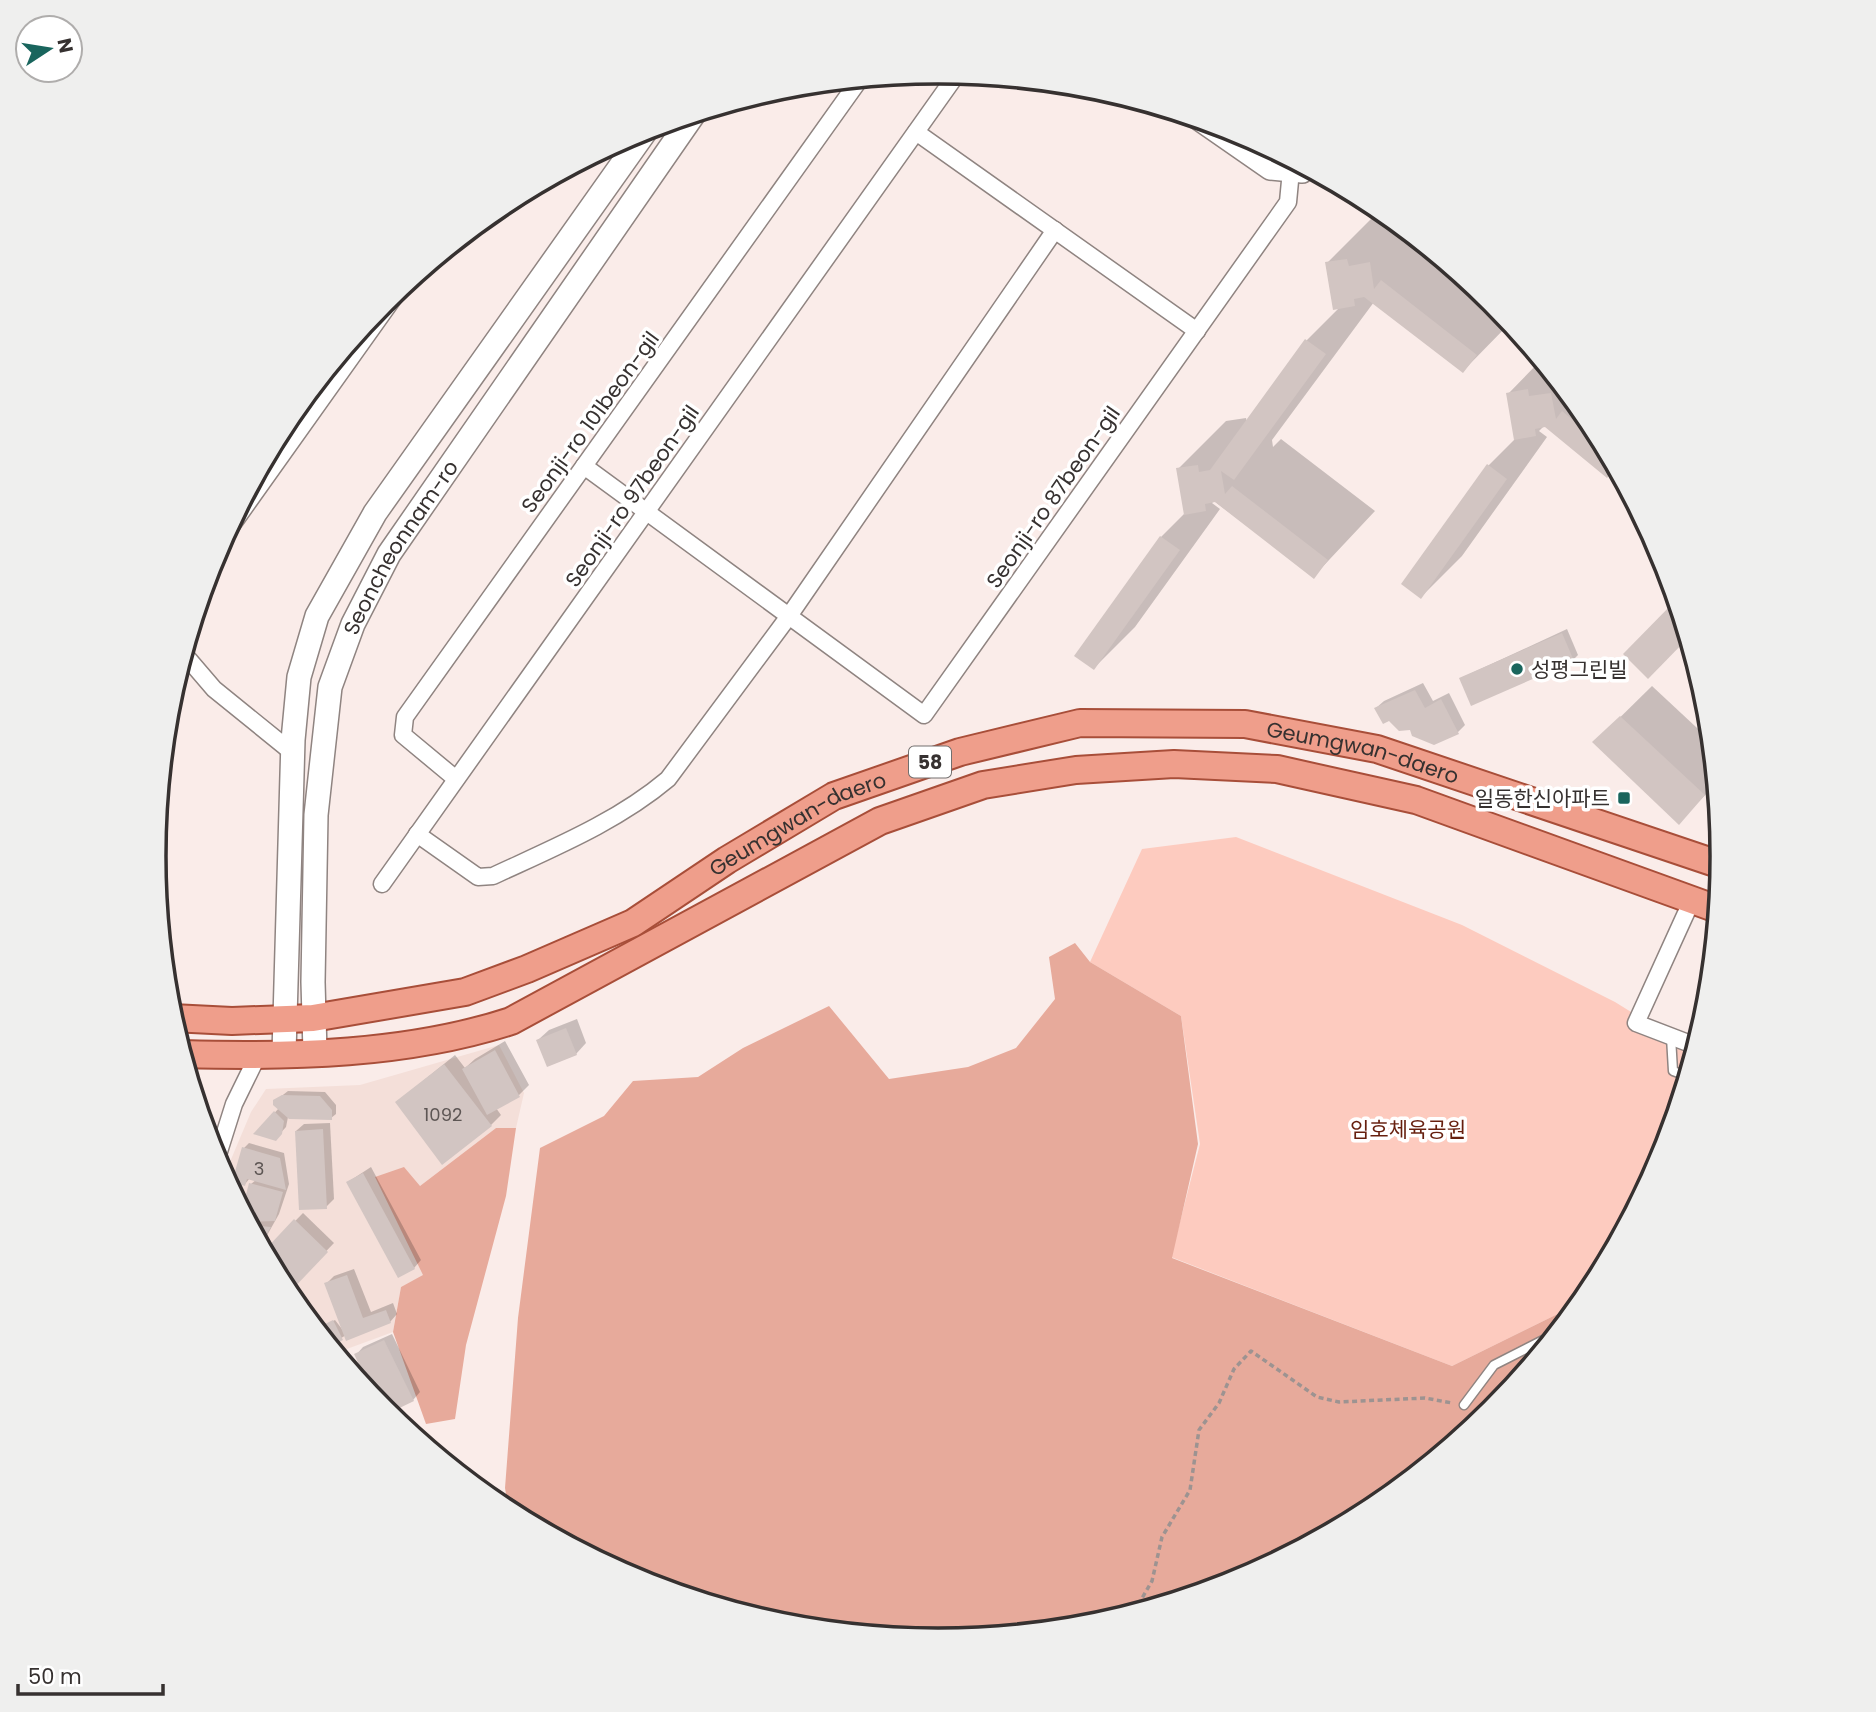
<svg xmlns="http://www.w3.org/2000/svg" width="1876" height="1712" font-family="Poppins,'Noto Sans KR',sans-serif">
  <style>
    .built { fill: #f4dfd9 }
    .green { fill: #fdcbbf }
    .forest { fill: #e7aa9b }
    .shadow { fill: #0003 }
    .building { fill: #d2c5c2 }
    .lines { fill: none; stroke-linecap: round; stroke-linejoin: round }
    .service-casing { stroke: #8f8481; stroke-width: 11 }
    .minor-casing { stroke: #8f8481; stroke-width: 19 }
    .tertiary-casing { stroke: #8f8481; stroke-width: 24 }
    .secondary-casing { stroke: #8f8481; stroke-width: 26 }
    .primary-casing { stroke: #a84e39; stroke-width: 30 }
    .path { stroke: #9d9391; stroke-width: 3.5; stroke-dasharray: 5 3.5; stroke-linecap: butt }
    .service { stroke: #fff; stroke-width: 8 }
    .minor { stroke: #fff; stroke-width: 16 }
    .tertiary { stroke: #fff; stroke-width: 21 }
    .secondary { stroke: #fff; stroke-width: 23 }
    .primary { stroke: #ef9e8b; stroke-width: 26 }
    .poi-dot { fill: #19655d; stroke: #fff; stroke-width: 2.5 }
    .labels { text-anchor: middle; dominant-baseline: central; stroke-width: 7; stroke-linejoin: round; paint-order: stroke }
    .number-label { font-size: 18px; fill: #5d5654 }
    .shield { fill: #fff; stroke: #726f6e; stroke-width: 2 }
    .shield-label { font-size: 19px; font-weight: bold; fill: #363130 }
    .street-label { font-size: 21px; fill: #363130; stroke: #fff }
    .poi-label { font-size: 21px; fill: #363130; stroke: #fff; text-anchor: start }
    .park-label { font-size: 21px; fill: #661f0e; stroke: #fff }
    .rim { fill: none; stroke: #363130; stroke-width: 3.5 }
  </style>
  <rect width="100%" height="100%" fill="#faece9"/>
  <polygon class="built" points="499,1045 524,1093 516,1128 496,1128 420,1186 423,1276 401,1287 393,1332 336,1353 286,1291 224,1176 251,1112 266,1089 360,1085"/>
  <polygon class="green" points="1236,837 1462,925 1615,1002 1694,1051 1662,1156 1590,1292 1582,1302 1452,1366 1171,1257 1200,1144 1181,1016 1090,962 1142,849"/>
  <g class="forest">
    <polygon points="1075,943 1090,962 1181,1016 1198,1144 1172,1258 1452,1366 1582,1302 1492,1411 1373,1508 1238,1581 1091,1625 938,1640 785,1625 638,1580 509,1512 505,1488 518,1318 540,1148 604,1116 633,1081 698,1077 743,1048 829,1006 889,1079 968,1067 1016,1048 1055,999 1049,957"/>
    <polygon points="496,1128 516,1128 506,1196 466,1345 455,1419 426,1424 393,1332 401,1287 423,1275 375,1177 404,1167 420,1186"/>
  </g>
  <g class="shadow">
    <polygon points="1385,213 1493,302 1510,323 1463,371 1374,302 1272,440 1273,447 1281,439 1375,511 1314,576 1214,501 1212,503 1220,509 1135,627 1094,668 1161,537 1185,513 1178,469 1226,421 1246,418 1247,423 1307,340 1340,307 1327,263 1375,215"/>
    <polygon points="1541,360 1590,421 1615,468 1544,426 1539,431 1547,437 1462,556 1421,597 1488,466 1515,439 1508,394"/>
    <polygon points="1567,629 1578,655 1573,660 1461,678"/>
    <polygon points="1423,683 1433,701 1449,693 1465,725 1458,732 1411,728 1376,708 1384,701"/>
    <polygon points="1652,686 1711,741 1715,785 1679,822 1595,742"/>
    <polygon points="577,1019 586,1043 576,1054 538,1040 549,1030"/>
    <polygon points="505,1041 529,1085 519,1095 496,1108 501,1115 491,1125 397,1102 455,1055 465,1068 475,1059"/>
    <polygon points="288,1091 325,1092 336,1105 336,1114 331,1118 288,1117 286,1127 275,1139 256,1133 279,1108 275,1101"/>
    <polygon points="330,1123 334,1199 326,1207 296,1131 304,1124"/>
    <polygon points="249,1143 284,1153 289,1184 279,1214 261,1246 244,1213 251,1184 256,1180 250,1178 245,1184 244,1148"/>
    <polygon points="371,1167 421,1260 414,1268 348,1182"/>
    <polygon points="303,1213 334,1243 287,1292 265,1252"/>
    <polygon points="354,1269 371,1312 393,1303 397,1314 390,1322 346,1335 335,1342 327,1324 335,1320 345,1333 326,1284 334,1276"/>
    <polygon points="392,1334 420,1392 413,1400 386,1413 356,1355 363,1347"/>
    <polygon points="429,1435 439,1456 419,1440"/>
  </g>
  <g class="building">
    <polygon points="1347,259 1349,266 1370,262 1374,289 1381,280 1477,355 1463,373 1364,297 1354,299 1355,306 1333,310 1325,262"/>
    <polygon points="1305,339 1326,354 1234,480 1221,471 1225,494 1232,486 1328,560 1314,579 1215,502 1205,504 1206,511 1184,515 1176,468 1198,465 1199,472 1210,470"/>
    <polygon points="1528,389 1529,396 1551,393 1556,419 1562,411 1603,445 1616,468 1607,478 1545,427 1535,429 1536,436 1514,440 1506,393"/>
    <polygon points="1487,464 1507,479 1421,599 1401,584"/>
    <polygon points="1160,536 1180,550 1094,670 1074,656"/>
    <polygon points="1676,600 1688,638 1648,679 1623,654"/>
    <polygon points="1562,633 1574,661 1471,706 1459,678"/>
    <polygon points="1415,690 1425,708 1441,699 1459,734 1434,745 1412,736 1410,730 1399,731 1389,721 1383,724 1374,708"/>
    <polygon points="1620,716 1705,795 1679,825 1592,742"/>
    <polygon points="566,1028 577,1055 547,1067 536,1040"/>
    <polygon points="495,1050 520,1097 487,1115 462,1069"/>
    <polygon points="444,1064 492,1126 442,1165 395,1102"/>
    <polygon points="282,1095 320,1096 332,1110 332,1120 289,1119 273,1105 273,1100"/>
    <polygon points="274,1111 284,1121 282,1134 276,1141 253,1134"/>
    <polygon points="323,1129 327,1209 299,1210 295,1131"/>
    <polygon points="242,1147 280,1158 286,1190 247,1179 245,1186 232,1182"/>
    <polygon points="363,1173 415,1269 398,1278 346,1182"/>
    <polygon points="249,1183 283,1192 275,1221 249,1222 242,1210"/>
    <polygon points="294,1219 328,1252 288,1294 264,1251"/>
    <polygon points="250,1225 271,1227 261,1244 253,1230"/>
    <polygon points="347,1275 363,1318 386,1310 391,1323 346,1341 324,1283"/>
    <polygon points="333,1320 343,1340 334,1345 323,1325"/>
    <polygon points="384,1340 414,1401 387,1414 377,1403 354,1354"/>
  </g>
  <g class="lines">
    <defs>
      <g id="service">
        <polyline points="1671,1037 1673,1071 1687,1076"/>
        <polyline points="1464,1405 1494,1365 1555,1334"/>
      </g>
      <g id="minor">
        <polyline points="916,132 1197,331"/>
        <polyline points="584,466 924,715 1288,202 1292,160"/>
        <polyline points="222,539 402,286"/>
        <polyline points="184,654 214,689 293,753"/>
        <polyline points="456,779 403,735 405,717 860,79"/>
        <path d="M417,834L478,877L493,876C553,848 617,822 668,779L789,616L1055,230"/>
        <polyline points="382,884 957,74"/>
        <polyline points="1692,900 1636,1023 1696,1046"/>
        <polyline points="216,1161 234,1104 259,1053"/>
      </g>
      <polyline id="tertiary" points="1198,119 1270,169 1302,172 1305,167"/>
      <g id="secondary">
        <path id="s1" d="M315,1052L313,982L316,815L330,687L353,624L389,554L693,115"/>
        <polyline points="284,1053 293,740 299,677 317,616 375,513 647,129"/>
      </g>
      <g id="primary">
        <path id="s2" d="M172,1018L232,1021L313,1018L465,992L527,969L633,923L727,860L834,796L960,752L1080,723L1245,724L1377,749L1721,865"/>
        <path d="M183,1054C291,1057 407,1055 511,1021L880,821L983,785L1076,770L1174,764L1277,769L1416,800L1717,909"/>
      </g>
    </defs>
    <use href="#service" class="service-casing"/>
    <use href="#minor" class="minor-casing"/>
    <use href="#tertiary" class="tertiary-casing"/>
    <use href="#secondary" class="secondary-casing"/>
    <use href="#primary" class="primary-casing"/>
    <polyline class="path" points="1134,1612 1152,1581 1162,1537 1190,1490 1199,1430 1219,1403 1234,1369 1251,1351 1317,1397 1339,1402 1425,1398 1452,1403"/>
    <use href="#service" class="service"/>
    <use href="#minor" class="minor"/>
    <use href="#tertiary" class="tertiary"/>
    <use href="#secondary" class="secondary"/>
    <use href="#primary" class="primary"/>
  </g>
  <g class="poi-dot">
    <circle cx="1517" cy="669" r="7"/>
    <rect x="1617" y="791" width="14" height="14" rx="3.5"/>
  </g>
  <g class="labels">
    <g class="number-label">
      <text x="443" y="1114">1092</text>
      <text x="259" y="1168">3</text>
    </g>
    <rect class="shield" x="909" y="746.5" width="42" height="31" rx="5"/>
    <g class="shield-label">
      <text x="930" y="762">58</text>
    </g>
    <g class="street-label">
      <text transform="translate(590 422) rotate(-54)">Seonji-ro 101beon-gil</text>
      <text transform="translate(632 496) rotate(-55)">Seonji-ro 97beon-gil</text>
      <text transform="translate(1053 497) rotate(-55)">Seonji-ro 87beon-gil</text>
      <text stroke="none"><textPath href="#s1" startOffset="523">Seoncheonnam-ro</textPath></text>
      <text stroke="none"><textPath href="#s2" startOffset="1258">Geumgwan-daero</textPath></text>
      <text stroke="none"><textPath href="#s2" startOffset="670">Geumgwan-daero</textPath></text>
    </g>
    <g class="poi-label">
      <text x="1531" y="669">성평그린빌</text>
      <text x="1610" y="798" text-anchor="end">일동한신아파트</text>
    </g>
    <g class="park-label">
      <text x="1408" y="1129">임호체육공원</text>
    </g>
  </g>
  <path d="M0 0H1876V1712H0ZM166 856a772 772 0 1 1 1544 0a772 772 0 1 1-1544 0Z" fill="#efefee" fill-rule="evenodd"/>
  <path class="rim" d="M166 856a772 772 0 1 1 1544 0a772 772 0 1 1-1544 0Z"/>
  <g transform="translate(49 49) rotate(78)"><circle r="33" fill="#ffffff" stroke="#afadac" stroke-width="2"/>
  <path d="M0-5L12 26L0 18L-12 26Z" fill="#19655d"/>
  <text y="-10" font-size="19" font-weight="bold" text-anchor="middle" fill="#363130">N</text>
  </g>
  <path d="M18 1684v10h145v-10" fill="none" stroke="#363130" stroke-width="3.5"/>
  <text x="28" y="1684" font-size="21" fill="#363130" stroke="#ffffff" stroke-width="5" paint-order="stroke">50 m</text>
</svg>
